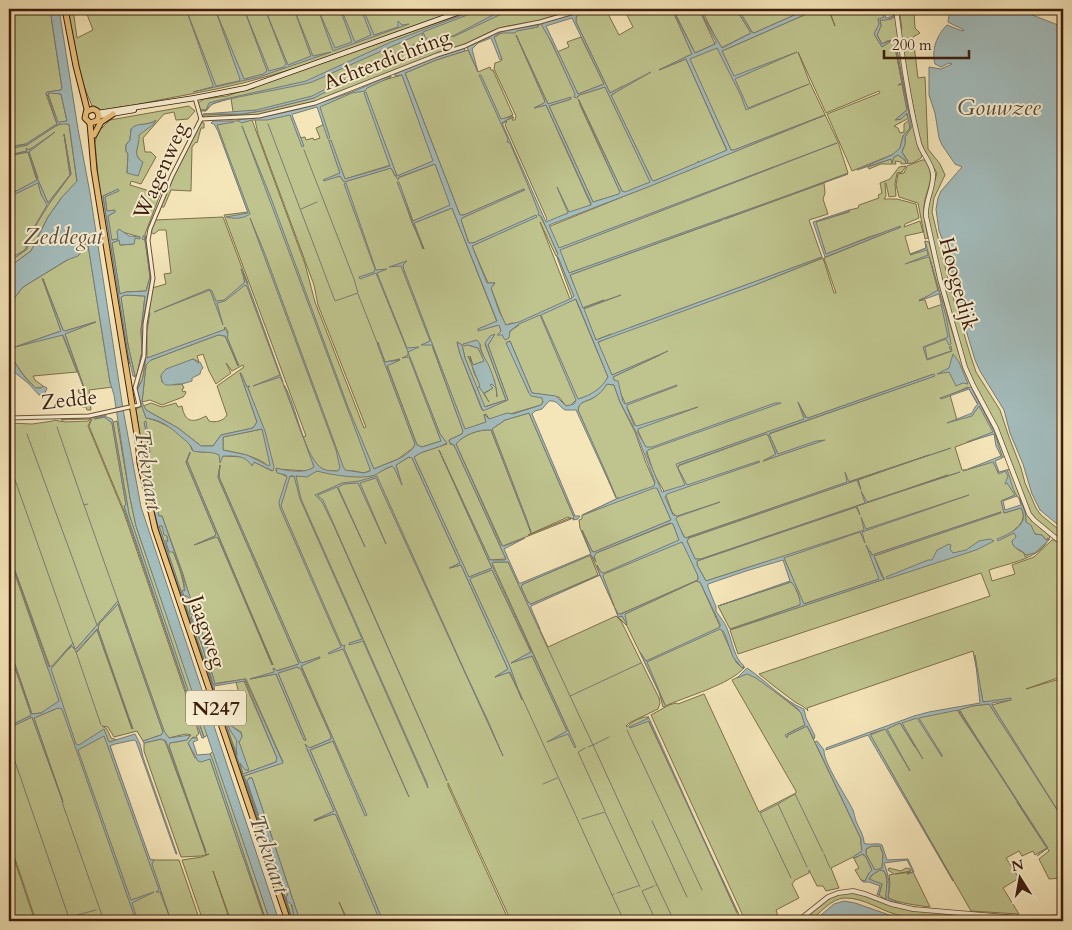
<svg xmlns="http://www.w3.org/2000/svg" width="1072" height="930" font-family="Cardo,serif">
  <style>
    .green { fill: #bfc48e; stroke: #7e704c; fill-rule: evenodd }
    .water { fill: #a3bcbc; stroke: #7a7c75; fill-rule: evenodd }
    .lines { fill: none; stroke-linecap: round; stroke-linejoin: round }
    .stream { stroke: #7a7c75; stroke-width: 1 }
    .minor-casing { stroke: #6b4f37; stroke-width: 5 }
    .tertiary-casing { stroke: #6b4f37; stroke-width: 5.5 }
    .secondary-casing { stroke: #3d1d0b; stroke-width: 6 }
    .primary-casing { stroke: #3d1d0b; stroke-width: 7 }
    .minor { stroke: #f8efd2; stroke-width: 3 }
    .tertiary { stroke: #f8efd2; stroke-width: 4 }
    .secondary { stroke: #f8efd2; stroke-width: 4.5 }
    .primary { stroke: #eac37d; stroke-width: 5 }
    .labels { text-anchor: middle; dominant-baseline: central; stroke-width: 4; stroke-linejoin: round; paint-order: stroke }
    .shield { fill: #f8efd2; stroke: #755c47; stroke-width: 1 }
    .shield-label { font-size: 20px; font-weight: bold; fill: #3d1d0b }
    .street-label { font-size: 21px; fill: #3d1d0b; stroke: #f8efd2 }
    .water-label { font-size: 22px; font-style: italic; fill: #5c4d40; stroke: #f8efd2 }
  </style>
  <rect width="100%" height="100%" fill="#f5e6ba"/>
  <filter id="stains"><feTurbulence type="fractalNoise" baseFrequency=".004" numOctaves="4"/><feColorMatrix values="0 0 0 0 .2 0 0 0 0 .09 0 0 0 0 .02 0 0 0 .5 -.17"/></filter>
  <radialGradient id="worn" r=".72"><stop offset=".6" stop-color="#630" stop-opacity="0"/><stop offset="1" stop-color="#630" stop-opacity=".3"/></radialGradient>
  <g class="green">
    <polygon points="13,9 50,9 62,88 61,90 47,92 46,94 57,124 26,144 9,147 9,20"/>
    <path d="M67,9H73L77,38L93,30L85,9H445V12L454,9H463C390,34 318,64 243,83C207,92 171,97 135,105C123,107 112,107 101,112L92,106L81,79Z"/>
    <path d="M477,9H490L492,13L494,12L492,9H579C555,23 525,21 500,28C488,32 479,38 468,43L312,103L252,116L205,118L202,115L241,114L261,111L314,98L316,97V95C295,103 255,114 233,112L231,98L212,104L206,111H201L198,103L204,99L227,96Z"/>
    <polygon points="587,9 597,9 599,13 606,10 619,35 633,27 624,9 672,9 692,54 659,70 686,59 727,151 700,162 698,161 698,163 654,181 652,180 611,96 623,86 610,93 576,22 576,17"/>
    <polygon points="673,9 699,9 715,44 695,53"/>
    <polygon points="701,9 736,9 751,33 721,48"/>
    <polygon points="738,9 808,9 754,33 752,32"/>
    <path d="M814,9H828L835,26L829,9H883L884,18L878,19L880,24L875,35L882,47L891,41L894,42L902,83L898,85L902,84L907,110L895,120L901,119L905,113L909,118L894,126L898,128L900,133L904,132V124L909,120L910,128L903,136L900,148L894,154L852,171L827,114L880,93L879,91L826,113L798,52L810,83L838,142L848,173L725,219L824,183L825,193L823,199L828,214L809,220L822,257L629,328L755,285L823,258L834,293H836L824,258L901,227L869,237L826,254L815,224L816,222L849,212V210L858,208L859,205L879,198L878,195L882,193L880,183L890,179L899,167L906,166L902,172L897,173L895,184L896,196L889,197L886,183H885L886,196L884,199H897L916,204L919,218L905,224L904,227L920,221L923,232L905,236L910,254L926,248L925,241L929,242C940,285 949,329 965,370C976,400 994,427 1005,457H1002L994,433L955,447L962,470H966L994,460L998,473L1010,469C1021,499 1024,516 1050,536C1042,559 1009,563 989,570L992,581L1015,574L1012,565L1034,557L1052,540H1054L1063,546V676L1026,689L1063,678V875L1062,878L1049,879L1039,859L1049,851L1017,802L1047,848L1035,855L1033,851L1022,856L1019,851L1006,858L1019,878L1003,888L1019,914L971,911L870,735L900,723L915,747L901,722L929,714L957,710L993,764L959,709L972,706L989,704L1027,762L992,705L1011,700L983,702L973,651L807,708L808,711C804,706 800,705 795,702C783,693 771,684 759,674L990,596L981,573L738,654L730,630L884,579L874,556L1001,512L872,555L870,551L880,579L803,604L784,558L762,563L706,581L697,565V561L856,507L857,509V506L948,475L701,559H695L687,541L689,538L857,480L860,487L858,480L929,455L848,482L847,478L848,482L685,538L675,519L676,516L672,512L665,493L654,474L645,446L613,377L660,355L612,375L597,343L609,337L611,334L596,340L583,309L604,300L582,308L570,275L722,220L569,273L560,253L559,250L774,167L561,248H558L548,227L825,115L734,150H731L689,59L716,47L726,60L722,51L811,12ZM930,260L943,304L928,309L925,300H919L936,293L938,290ZM934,374V376L769,434L778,454L821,441L763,461L776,455L768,435L766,434L678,466L679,463L805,419L799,404L806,417L808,418ZM968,387L978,405L972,414L957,420L950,395ZM1015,495C1023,499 1026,513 1026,523L1035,534L1042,535L1046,540L1048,538L1035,553L1029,554L1025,557L1024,553C1019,550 1013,548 1012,541L1017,537L1014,530C1022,524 1026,517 1021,508L1004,513L1002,501Z"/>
    <polygon points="893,9 894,9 900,50 912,117 910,118 895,40 887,41 882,44 877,35 881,25 880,20 891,19 894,17"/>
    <polygon points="899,9 912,9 914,12 915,28 920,33 913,37 918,78 925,77 928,149 940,164 945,175 934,198 932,212 950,287 970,354 976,372 1000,410 1009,437 1021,468 1025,483 1036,508 1041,515 1063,533 1063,542 1033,517 1028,508 1006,449 970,376 959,343 931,238 926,210 937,173 925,154 920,142 904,60 900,30 902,29"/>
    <path d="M542,23L576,94L574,96L578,97L579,95L605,87L651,182L625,193L622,191L579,100L580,105L620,192V194L593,202L549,106L571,99L548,104L516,35L545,101V103L534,108L546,105L591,205L546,223L545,221L547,219L505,125L507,121L502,124L541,213L538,214C543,218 554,246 558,254L556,256L540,222L570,299L572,298L557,257H558L608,377L604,384L593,394L576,400L570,406H566L559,397L532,393L510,341L507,342L529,393L542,398L544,399L541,405L493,419H489L486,414L484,415L486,422L466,430L464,429L433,348L463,431L462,434L449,440L450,444L454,445L506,559L490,560L439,450L492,568L469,577L468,576L414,457L420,453L447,444L440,434L420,384L441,441L422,447L417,445L387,365L400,359L385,362L378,344L415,444L413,448L398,459L364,473L354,471H327L322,469L312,460L314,467L308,471L276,469V471L287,477L306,475L317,471L371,476L392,466L394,467L400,479L396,465L409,457L412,458L460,563L450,568L461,565L508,669L495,677L509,672L518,690L508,663L470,580V578L492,570L531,652L511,663L532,656L569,735V732L492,563L493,562H508L548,647L616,616L621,621L659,698L660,703L658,709L629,723L626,726L627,727C631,722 642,716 649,717L647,718L742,921H511L448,783V786L509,921H383L310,750L333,741L366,815L301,665L320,657L302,663L300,662L219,477L220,465L218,477L220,482L299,664L276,671L274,668L275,672L250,679L276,674L304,740H306L278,673L297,667L301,669L331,736V739L307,749L334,811L314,821L333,814L336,815L380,919V921H348L339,902L347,921H300L252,778H249L247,781L266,837L271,842L269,845L282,886C291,896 292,909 295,921H293L244,776L283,762L246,679L212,684L214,693L211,687L157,527L149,496L136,409L142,406L146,418C160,420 189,436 192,450L200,452H213L223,456L244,457L272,471C264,457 238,453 223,450V437L262,429L248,388L249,386L247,387L240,373L257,422L253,428L221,435L213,446H201L178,428L146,410L143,406L151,403L162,407L176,403L178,407L182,406C185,423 193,423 206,416L209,421C215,423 224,421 227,415L217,386L244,367L243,365L232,371L226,363L231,373L216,384L209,371L203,354L197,356L199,362L193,359L161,376L162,382L175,385L182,384L184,388L182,389L183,392L185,391L186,393L183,397L162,405L150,400L142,402L146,365L151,360L218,335L225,336L238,366L227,337L228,332L225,327L224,330L145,359L143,379L137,388L136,387C145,365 145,346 146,324C147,312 150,300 152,288L166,284L164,274L171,273L166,230H159L154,234L150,232L160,210L155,220L223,217L248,284L243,273L245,285L247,286L303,437L306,436L224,215L248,212L215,122L252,120L305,264L315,302L364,428L366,427L318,305L314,285L258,134L255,120L290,113L299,138L305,137L306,140L313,138L314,140L320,138L316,128L323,125L318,106L380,81L402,75L434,161L397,176L365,92L391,165L345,179L329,140L340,173L324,180L340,176L344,182L391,168L395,176L398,178L435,164L451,205L413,221L398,182L412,223L424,249L414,223L452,208L497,322L478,329V330L499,325L504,338L509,335L510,331L519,325L512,323L506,325L504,322L491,288L495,283H488L472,246L536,216L473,243H469L461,220L462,218L524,189L464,215H460L405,73L436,60L468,50L478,72L490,67L491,70H493L513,115L501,120L502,122L514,117L512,120H515L516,116L494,69L495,63L501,61L502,59L493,38L501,33L538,27V25ZM494,334L488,345L508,400L482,410L460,354L457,342L462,345L465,358L484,407L506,400L485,344ZM480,344C479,349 492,375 495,382L490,385L493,388L485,393L474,373L470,356L473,365L485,361L478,348L468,345ZM190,453L187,461L273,665L218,538L216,537L197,544L215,536L216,534L186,462ZM145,455C152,473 152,496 159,516H162L183,574L215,684H213L202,645L191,617L193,615L190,599L187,596H184C187,581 169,541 162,526H159L211,680L159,531L150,493Z"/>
    <polygon points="581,37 604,84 578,94 557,52 569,47 567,42"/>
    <polygon points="51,92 61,94 67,121 58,123 48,94"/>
    <path d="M189,106L195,111L188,119L176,120L174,112L164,114L143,138L145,152H151L156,157L141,184L131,181L130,185L156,193L158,187H163L145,234L150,277L146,291L126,292L120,294L112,243L119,240L120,245L133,244L135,238L140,237L122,232L118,239L111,240L108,216L115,212L114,210L107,212L105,197L118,190L103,196L130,364L125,348L99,186L95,143L98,129L102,128L110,120ZM155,121L139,134L136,154L140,160L127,173L128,154L126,151V145L130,140L131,129C139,124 147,125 155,121Z"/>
    <polygon points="910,119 912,119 922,155 921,158 913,163 901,164 901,162 895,161 896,164 881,164 869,169 868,167 891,159 892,163 894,157 898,155 905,160 906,164 908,161 902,152 905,144 905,137 911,128"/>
    <polygon points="201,122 204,123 204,128 201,128 197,143 196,142 192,147 191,191 171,190 164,207 160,207 173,176"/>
    <polygon points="63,123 69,124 77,182 62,197 48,217 31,251 9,267 9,262 27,249 33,229 25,250 9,260 9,249 12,255 13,254 9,246 9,197 38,182 41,194 48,205 71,174 64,134 70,175 48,203 38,180 9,195 9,156 28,152 36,178 38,178 29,152 34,147 28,150 26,148 27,151 9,155 9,149 27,145 51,128"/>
    <path d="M922,160H925C937,179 926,187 924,206C923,216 926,227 928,238L925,239L918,203L899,197L896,185L898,174L904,173L907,166Z"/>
    <path d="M87,238L110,382L113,387L89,390L91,410H87L86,407H82V404L87,402L86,395L79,393L78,390H85L65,334L95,322L65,331L63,330L43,279L61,331L15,347L62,334L77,372L33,376L35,380L43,386L42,388H36C27,381 11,360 9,349C7,335 9,319 9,305L23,287L82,251Z"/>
    <polygon points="125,295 145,296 141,330 142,352 137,375 135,376 128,345 121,297"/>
    <path d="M607,384L614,385L620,402L635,432L646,463L671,520L594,552L592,551L582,530L591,554L580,528L579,520L582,519V515L619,498H616L578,410C579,401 586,402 593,398C598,395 604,389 607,384Z"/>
    <polygon points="105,413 106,416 94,418 95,419 105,417 112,423 126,505 124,506 187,690 129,514 113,422 117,421 130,498 136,526 208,735 204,737 198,719 202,738 125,513 89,426 93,416"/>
    <path d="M529,413L574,517L573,519L568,517L528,535L570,518L571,519L503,546L502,545L456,444C463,435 479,429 491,430L531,532L492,429L505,420Z"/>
    <polygon points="89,417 91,419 88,426 124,513 195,721 199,734 196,736 197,738 193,737 188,743 195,758 210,759 265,921 231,921 213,871 230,921 203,921 182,860 202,857 209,854 201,856 181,857 144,751 144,743 161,739 165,741 206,852 169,746 169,743 187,740 191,735 186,734 168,738 164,731 118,601 77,648 75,649 72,644 62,655 72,646 77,652 97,630 132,729 98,629 99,624 118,604 163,732 161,735 143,741 137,731 114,737 108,727 102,726 107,729 111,738 117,740 109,743 149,860 179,860 200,921 36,921 9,841 9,728 32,717 63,802 34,718 60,707 59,703 41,713 32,714 9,647 9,557 48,669 50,667 9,554 9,423 32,424 53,421 54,420 65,422 88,421 90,419 61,420 70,418"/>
    <polygon points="672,523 673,524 679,540 685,546 698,576 698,580 618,615 591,555 595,560 594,555 596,553"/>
    <polygon points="590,555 598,575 531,604 528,602 521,587 523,584"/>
    <path d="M696,581L700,582L736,662L742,668L745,667C728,686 686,696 663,707L659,692L627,626L618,617L621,616L623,618L625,614Z"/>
    <polygon points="791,582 794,584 801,602 800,605 730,629 718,606"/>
    <polygon points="9,651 31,714 30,716 9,726"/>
    <polygon points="748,670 797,709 801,713 805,725 787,734 788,735 807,726 861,839 861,844 863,851 855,858 862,854 866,857 872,870 869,873 865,881 861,880 855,870 859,868 853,857 831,868 839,888 826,891 823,886 817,886 809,870 809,873 795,880 792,884 799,898 776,910 778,916 770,921 747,921 744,918 651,715 669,705 676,703 678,704 704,694 759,812 796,793 796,791 733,682 732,680 744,674"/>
    <path d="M244,681L277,758L276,762L243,774L232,743L292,921H290L215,701V695L231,690L233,695L239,694L236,682ZM222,706L223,707L230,725L241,732L242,736L239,742L248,771C235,758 238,756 237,740L230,730Z"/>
    <polygon points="213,751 270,921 266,921 210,754"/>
    <polygon points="9,844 35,921 9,921"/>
    <polygon points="872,846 880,846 883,854 882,868 875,871 866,854 866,849"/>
    <path d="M889,868L901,871L906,868L910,869L911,871L895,874L913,872L930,907C916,905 902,904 888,898L890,884L889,875L894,874L888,870Z"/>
    <polygon points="880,870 884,871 886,875 887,883 886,900 879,895 882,884 869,880 872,875"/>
    <path d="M854,892L893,905L1036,919H1063V921C1010,921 956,923 903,916C883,913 865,897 844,898C831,899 820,913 810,921H804C819,904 830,893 854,892Z"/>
  </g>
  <g class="water">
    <path d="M50,9H59L78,129L90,193L123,409L141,507L279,921H270L136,526L130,498L114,395L110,382L87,239L82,251L78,256L67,260L23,287L9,305V267L31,251L48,217L62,197L77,181L69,124H59L27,145L9,149V147L26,144L57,124L48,96L46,94L47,92L61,90L62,88ZM49,93L61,94L67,121L58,122L48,94Z"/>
    <polygon points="186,9 216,86 239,81 240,79 215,9 244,79 263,74 267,71 244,9 269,71 284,67 286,64 265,9 288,65 311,56 294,9 313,56 331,52 259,77 193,92 212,87 213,85"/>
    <polygon points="318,9 335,48 352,42 340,9 341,9 355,42 371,35 361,9 363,9 374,35 398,27 398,21 402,25 409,24 333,51"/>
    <path d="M478,9H483L423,32L426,39L453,36L493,15L512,9L455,36L428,40L373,68L367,73L359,75L314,98L261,111L241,114H203L256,110L312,96L423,40L422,33L312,82C297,87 217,99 211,105C209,106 208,109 206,110H201H206L209,103L216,101L306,81L391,42Z"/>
    <path d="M582,9H587L576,17V22L610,93L651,72L611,95L652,180L654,181L727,150L686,59L659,70L692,54L672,9L695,53L715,44L716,42L699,9L722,48L751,33L736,9H738L752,32L754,33L808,9H814L811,12L722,51L734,76L797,52L735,79L748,108L809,84L746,110L741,96L717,48L690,59L731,150H734L825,115L648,187L549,225L559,248L837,143L560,250L569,273L848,174L570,275L583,308L621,295L584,309L596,340L822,257V258L755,285L598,342L612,375L668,351L613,377L614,380L618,381L623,402L625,404L677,385V386L627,405V408L634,425L637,426L698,407L638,429V433L646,447H652L775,403H781L648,450L646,453L662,492L685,485L676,464L679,463L804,419L798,402L805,417L808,418L934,374L935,376L770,433L769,434L778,454L816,441L825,440L763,461L776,454L768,435L766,434L679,465L678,468L687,485L759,461L760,462L667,494L665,497L673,515L677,516L720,502L677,517L676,519L684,537L687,538L847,482L845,472L849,482L951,448L858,479L861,490L857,480L689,538L687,541L695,559H701L865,503L861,491L867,502L960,472L857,506L860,515L856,507L697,561V565L706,581L864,530L861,517L866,529L969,495L862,532L865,543L860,532L784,558L804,604L879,579L866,545L872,555L1001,512V513L874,556L882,577L885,579L730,630L800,605C801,599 796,587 791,582L718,606L790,581L783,560L746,571L708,584V587L716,607V611C720,617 726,624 728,631C733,644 734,657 744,666L742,668L733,657L724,632L720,629L647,662L665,705L640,652L646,661L720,627V624L700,582L696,581L625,614L627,625L622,616L618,617L615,608L618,614H621L698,580V576L682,542L604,574L603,576L614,606L600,575L531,606V608L540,629L537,625L508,562H493L492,563L494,570L569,732L576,747L575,748L568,734L547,742L567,731L532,656L511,663L531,652L492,570L471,578L470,580L509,664L522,700L510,672L495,677L508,669L461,565L449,568L460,563L412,458L409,457L396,465L402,485L394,468L392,466C385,468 381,472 375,475C362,480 331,475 317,471L307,477L296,476L301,499L427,783L428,788L363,641L349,645V643L362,639L300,499L294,476H290L281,506L338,637L342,646L345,645L344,648L409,797L343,649L329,654L328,653L341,647L280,508L279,502L287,477L286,475L277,473L276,468C287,471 305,474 314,467L284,385C296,403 304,459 323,469C327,471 333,471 338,471L340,468L336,450L250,218L265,254L343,466L345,470L364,473L370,471V469L242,126L271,198L348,407L374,469C386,463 410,458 415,444L378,346V342L385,362L400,360L387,366L417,445L422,447L441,441L409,357L402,358L408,355V352L376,273L360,279L359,277L374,272L375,269L344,184L346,183L376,270L387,269L377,273L407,348L419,347L408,352L440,434L447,443C437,449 423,450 414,457L469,577L492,568L439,450L490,560H505L506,559L454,445L450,443L449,440L462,434L463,431L432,345H421L430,341L401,266L389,267L407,261L403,265L404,270L465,429L486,422L484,414L489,419L507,413L513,414L541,405L543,402L542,398L531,396L529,393L506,343L510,341L532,393L556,396L566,406L574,404L576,400L540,315L519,324L510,331L509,338L505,340L502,335H497L501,331L499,325L478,331V329L497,321L452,208L414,223L423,249L397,182H399L413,221L450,205L435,164L399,177L398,180L391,168L344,182L340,176L324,181L323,180L340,173L329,141L331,140L345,179L390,166L364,93L366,92L397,176L433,161L402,75L395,76V74L437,57L464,48L465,51L436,60L405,73L460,215H464L524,189L525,190L462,218L461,220L468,241L469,243H473L536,215L537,217L472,246L487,283H495L491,288L499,311L506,325L519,322L572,298L574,296L558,257L556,256L558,254L541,216L538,215L539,213C530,189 520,167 510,143L507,142L508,139L479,75H481L501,119L513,116L502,123L546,222L568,213L557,187L569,212L591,205V203L546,105L534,108L544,103L545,101L516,35L548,104L571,97V99L549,106L593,202L619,194L620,192L578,99L622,191L625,192L650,182L605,87L579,95L577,98L574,97L575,94L552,43L542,26V23L577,13ZM572,18L604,84L578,94L546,26ZM576,299L608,377C602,388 592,395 578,399L541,315ZM607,384L614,385L620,402L636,432L655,482L654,486L616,499L583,515L654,488H657L671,520L594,552L592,551L582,530L591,554L521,583H519L504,549L525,538L504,546L501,545L456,444C463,435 479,429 491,430L531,533L527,520L492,429L505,420L529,413L574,517L573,520L578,519L580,516H575L532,414L535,411L542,409L549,401C558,400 558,406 565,410H576L616,497L607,475L578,410C579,401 586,402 593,398C599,395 604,389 607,384ZM670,523L673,524L679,540L604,573L601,572L597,565L600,575L531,604L528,602L521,587L523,584L591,555L596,562L594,557L596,553Z"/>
    <polygon points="883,9 886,18 893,16 893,9 894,17 886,20 880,20 881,26 877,35 882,44 894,39 897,45 897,56 911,123 911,128 905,137 905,144 902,152 908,162 906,164 905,160 898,155 894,157 892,163 891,159 857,170 892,155 900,148 903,136 910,128 907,113 901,119 895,120 907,110 902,84 898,85 902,83 894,42 891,41 882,47 874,34 879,24 878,19 884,17"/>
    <path d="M950,9H1017L1063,27V529L1040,510L1032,494L1023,464L1010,433L1004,410L980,371L975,360L952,283V270L946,248L939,231L936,209L938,198L941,191L962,167L955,164L942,145L939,138L935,113L929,95V67L941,69L952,64L949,63L941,67L935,64C931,50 937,35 947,25L962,31L964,30L948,22Z"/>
    <polygon points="538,25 538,27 517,31 515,33 500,33 494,37 502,59 500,60 491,38 478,43 472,49 478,72 467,47 498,32"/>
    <path d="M391,76V77L367,88L365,91L352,93L320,107L330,138L328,139L317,107L293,114L292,115L304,146L302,147L290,115L267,120H252L242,123L237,120C277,116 314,106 352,92C365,87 377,80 391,76Z"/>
    <path d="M156,120L154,124L139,135C140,147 131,155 143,162L138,176L127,173L128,154L126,151V145L130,140L131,129C138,121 148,127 156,120Z"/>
    <path d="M213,121H233L234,122L217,125L250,214C243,219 233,219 226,217L248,213L218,131L214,124L211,123Z"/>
    <polygon points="55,132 29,152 38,180 48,203 70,175 64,134 71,174 49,204 36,225 27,249 9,262 14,256 25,250 33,229 47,205 41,194 38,183 9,197 9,195 37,180 28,152 9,155 27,151 26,148 29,150 32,148"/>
    <polygon points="118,189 119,191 105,197 107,211 115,210 115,212 108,216 112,240 118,239 117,231 119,229 129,236 140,237 140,239 135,238 134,244 120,245 119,240 112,243 120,294 126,292 146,291 150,277 145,240 142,239 144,235 151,278 142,326 142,352 141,330 145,296 125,295 121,297 128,345 135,376 137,375 141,355 138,374 136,377 133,376 128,354 103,196"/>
    <polygon points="849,210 850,211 816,222 826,254 900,226 901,227 825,257 813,222"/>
    <polygon points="925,241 946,316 951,344 949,345 946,339 925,347 927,359 951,351 949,347 951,346 952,351 927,360 923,347 948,337 939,294 919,301 938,290 930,259 928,257 905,264 928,255 927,250 910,255 926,248"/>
    <polygon points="241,269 248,285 283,382 280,377 253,386 280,375 247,286 245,285 225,301 217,303 223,325 210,290 154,312 209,289 212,291 216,301 224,300 245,282"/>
    <polygon points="42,278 63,330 65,331 96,322 65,334 83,386 63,335 15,347 61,331"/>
    <path d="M149,312L150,313L147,331V358L226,329L228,335L227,337L239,366L225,336L218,335L151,360L146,365L142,402L146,410L178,428L201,446H213L221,435L253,428L257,422L240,373H241L247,387L250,386L248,388L265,431L274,467L273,471L254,462L252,466C245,455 236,456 223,456L220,463L219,455C211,451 202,453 193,451C191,444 186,441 180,436C169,426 161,420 146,418L137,392C138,386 142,383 143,377C148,356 144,333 149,312ZM262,429L270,465L269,466L247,455L223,450V437Z"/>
    <polygon points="495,334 488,345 508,400 483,411 460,354 457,342 462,345 465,358 485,407 506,400 485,343 490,336"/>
    <path d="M477,340L480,344C479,351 486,359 489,366C493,376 497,386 497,397L496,388L492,384L490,385L493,388L484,393L489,402L480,388L478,387L480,386L468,356L473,365L484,361L478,348L468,345L464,346L463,344Z"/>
    <path d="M9,349C14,363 24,379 36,388H41L43,386L47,388L45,393L39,395L28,383L9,368Z"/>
    <polygon points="953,354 959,362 968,384 963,383 956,386 949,372 937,374 949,368"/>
    <path d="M193,359L198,363L200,362L203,368L201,370L200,374L192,378V381L182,384C172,383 162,391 161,375L166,369Z"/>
    <path d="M971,387L994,431L1002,456V458L995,461L999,472L1007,470C1011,479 1011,487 1017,496L1003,501L1005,510L1021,505L1019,498L1025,512L1026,522L1031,525L1035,534L1042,535L1046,540L1050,539L1035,553L1026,555C1022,549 1013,550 1012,541L1016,537L1014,533L998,541L997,539C1010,534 1031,524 1021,508L1004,513L1001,501L1015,495L1007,483L1005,484L1008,476L1005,471L999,474L993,462L963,471L1001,456L996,446L994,434L967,442L993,432L979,406L972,416L947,423L972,413L975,407L978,404L969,389L941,399L940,398Z"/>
    <polygon points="104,416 112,419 113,422 129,514 204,738 202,738 124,506 126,505 112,423 104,417 94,419 94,418"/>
    <path d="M146,421L150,452L145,453L148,466L151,471L152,491L159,516H162L208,649L206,654L209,657L208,660L215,684L245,679L283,763L244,776L293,921L216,696L237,755L236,747L237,741L230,730L222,706L223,707L230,725L241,733L242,737L239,742L249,770H245L240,763L243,774L276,762L277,758L245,681L214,686L215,693L159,531L150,493L145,459V452L149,450L144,422ZM159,526H162L164,535L167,536L168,542L166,540V542L169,552H173C178,563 184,578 185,591L182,590L184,596H187L190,599L191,605H189L190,614L193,615L191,617L202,645L213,684L215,685L212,684Z"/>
    <polygon points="190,452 187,461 272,665 218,538 216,537 194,545 215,536 216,534 186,462"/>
    <polygon points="220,465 219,477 300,662 302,663 320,657 320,658 301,666 367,815 365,816 333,741 310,750 383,921 380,921 336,815 333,814 314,820 334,811 305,744 310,748 331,739 331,736 301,669 297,667 278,673 306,740 304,740 276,674 250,679 274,672 273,668 277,671 299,664 220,482 218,477"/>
    <polygon points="377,476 466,674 488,721 503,756 376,478 360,483 386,544 358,483 344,484 338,487 365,547 337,487 318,495 318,496 323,500 447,781 333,524 322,502 315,495 342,483 359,481"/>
    <polygon points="990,539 994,541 976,550 887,579 886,577 928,560 932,560 937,550 949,544 951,545 950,549 953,553 966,550 979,541"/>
    <polygon points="9,554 49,667 52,666 72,644 73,643 75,649 77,648 118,601 164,731 169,738 190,735 187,740 170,743 169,746 206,854 166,741 161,739 144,743 143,741 161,735 163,732 118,604 99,624 98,629 133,729 97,629 76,652 73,647 71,646 51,669 76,744 79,745 104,729 109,742 135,734 140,744 143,757 177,854 176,854 136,741 134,740 115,744 110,746 150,859 154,860 152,864 171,921 160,892 156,892 159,890 158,887 104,736 78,750 131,900 154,892 132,903 138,921 136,921 62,709 58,708 34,718 63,802 32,717 9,728 9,726 30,716 31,714 9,647 32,714 41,713 59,701"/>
    <polygon points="975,655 983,702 1011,698 1011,700 992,703 992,705 1063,819 989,704 972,706 959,710 1048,848 1037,856 1047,848 958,710 919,718 942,755 942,757 917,718 902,723 923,759 900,723 887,729 910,771 885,729 870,734 953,881 868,735 826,750 826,748 914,716 929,712 980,703"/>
    <path d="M747,668C764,679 785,702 804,709L806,718L815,736L814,739L807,726L788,735L787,738L785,735L805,725L801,713L797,708L756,678L747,674L737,678Z"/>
    <polygon points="649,718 737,913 649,721 630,728 629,727"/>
    <polygon points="192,738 197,738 198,740 193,742 197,755 210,754 212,758 266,921 241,851 210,759 201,762 198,761 188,743"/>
    <path d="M817,741L824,750C823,762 846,796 853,810C854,813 855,818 856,821C859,829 864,835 864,843C869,846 876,842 882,845L887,860L908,859L914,872L907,874L913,872L907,860L884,863C889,876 890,885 888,898L901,904V905L886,900C885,890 890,879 884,871L880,870L872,875L869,879L882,884L879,895H877L880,886L869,882H863L861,880L865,881L869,873L872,870L866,857L863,854L854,858V856L862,851L861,844V839L815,742ZM872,846H880L883,854L882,868L875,870L866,854V849Z"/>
    <polygon points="249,778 252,778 300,921 295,921 292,905 287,901 286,896 288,895 282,886 269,845 271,842 266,837 247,781"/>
    <polygon points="844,901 855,903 895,917 928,921 814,921 834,904"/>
  </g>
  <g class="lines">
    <g class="stream">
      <polyline points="268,124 335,301 358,293 354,279 304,150"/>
      <polyline points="301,209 317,202"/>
      <polyline points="358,294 378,345"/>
      <polyline points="57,427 84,505 88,504"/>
      <polyline points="27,434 97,625"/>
      <polyline points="9,463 73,644"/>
      <polyline points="84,505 118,601"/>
      <polyline points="538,627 570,696"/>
      <polyline points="76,652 101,725"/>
      <polyline points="519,691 612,895"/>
      <polyline points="627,730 702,890"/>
      <polyline points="609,737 593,745 657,885"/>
      <polyline points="9,744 70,921"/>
      <polyline points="588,747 593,745 570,696 641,663"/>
      <polyline points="585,748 578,752 605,811"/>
      <polyline points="543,784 557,778"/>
      <polyline points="62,802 104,921"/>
      <polyline points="778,804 795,794 823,852"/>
      <polyline points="582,819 605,812 640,887"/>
      <polyline points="652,821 687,897"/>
      <polyline points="824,854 830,868"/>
      <polyline points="791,878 760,813 778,804 807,867"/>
      <polyline points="656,885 657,885 674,921"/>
      <polyline points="654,886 642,891 656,921"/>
      <polyline points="617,893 638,886"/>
      <polyline points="614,894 612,895 624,921"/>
      <polyline points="70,917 96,910"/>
    </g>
    <defs>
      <g id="minor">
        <polyline points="195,98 201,119"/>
        <polyline points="201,119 259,116 315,103 437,55 465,46 499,30 540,22 571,13 579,9"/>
        <polyline points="9,418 89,416 139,405 135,388 144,356 145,324 153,278 148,240 150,229 172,176 201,119"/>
      </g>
      <g id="tertiary">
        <path d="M896,9C902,54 908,99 919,143C922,154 932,163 933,174C934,188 925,200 926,216L940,279L965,367L973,385L996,428L1029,514L1034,520L1063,544"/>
        <polyline points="798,921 828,897 838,893 853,891 865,894 891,904 913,909 1029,919 1063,917"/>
      </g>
      <g id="secondary">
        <polyline points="98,113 195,98 246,88 468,9"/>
        <polyline points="99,116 134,110"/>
      </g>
      <g id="primary">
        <polyline points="65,9 76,66 87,109 85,118 90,123 97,121 99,116 97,111 93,109 88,111"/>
        <polyline points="90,123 94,170 138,441"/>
        <polyline points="94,135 101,122 113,114"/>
        <polyline points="138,438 140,463 155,529 288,921"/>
      </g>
    </defs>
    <use href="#minor" class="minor-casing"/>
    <use href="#tertiary" class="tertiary-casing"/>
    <use href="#secondary" class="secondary-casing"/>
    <use href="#primary" class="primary-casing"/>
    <use href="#minor" class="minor"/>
    <use href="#tertiary" class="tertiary"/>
    <use href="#secondary" class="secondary"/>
    <use href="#primary" class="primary"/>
  </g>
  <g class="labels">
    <rect class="shield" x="186" y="690.5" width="60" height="35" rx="4"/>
    <g class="shield-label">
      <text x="216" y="708">N247</text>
    </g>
    <g class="street-label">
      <text transform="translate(387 60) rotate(-21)">Achterdichting</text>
      <text transform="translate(161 171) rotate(-66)">Wagenweg</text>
      <text transform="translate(958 284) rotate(75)">Hoogedijk</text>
      <text transform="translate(69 400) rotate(-6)">Zedde</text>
      <text transform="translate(207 632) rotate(71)">Jaagweg</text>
    </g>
    <g class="water-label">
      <text x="999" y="108">Gouwzee</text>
      <text x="63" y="237">Zeddegat</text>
      <text transform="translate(148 470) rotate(81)">Trekvaart</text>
      <text transform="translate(269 854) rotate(71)">Trekvaart</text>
    </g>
  </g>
  <rect width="1072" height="930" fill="none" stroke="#f5e6ba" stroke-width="30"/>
  <rect x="10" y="10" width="1052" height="910" fill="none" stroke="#3d1d0b" stroke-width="2.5"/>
  <rect x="15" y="15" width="1042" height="900" fill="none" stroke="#3d1d0b"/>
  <g transform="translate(1020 878) rotate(349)" stroke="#f8efd2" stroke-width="4" paint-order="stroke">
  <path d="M0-4L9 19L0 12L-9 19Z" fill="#3d1d0b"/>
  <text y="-8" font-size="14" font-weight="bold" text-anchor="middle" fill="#3d1d0b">N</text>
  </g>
  <path d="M884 50v8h85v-8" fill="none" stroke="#3d1d0b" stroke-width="2.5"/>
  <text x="892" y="50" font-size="15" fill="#3d1d0b" stroke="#f8efd2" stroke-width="4" paint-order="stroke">200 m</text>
  <rect width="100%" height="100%" filter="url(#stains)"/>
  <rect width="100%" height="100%" fill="url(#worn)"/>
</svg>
